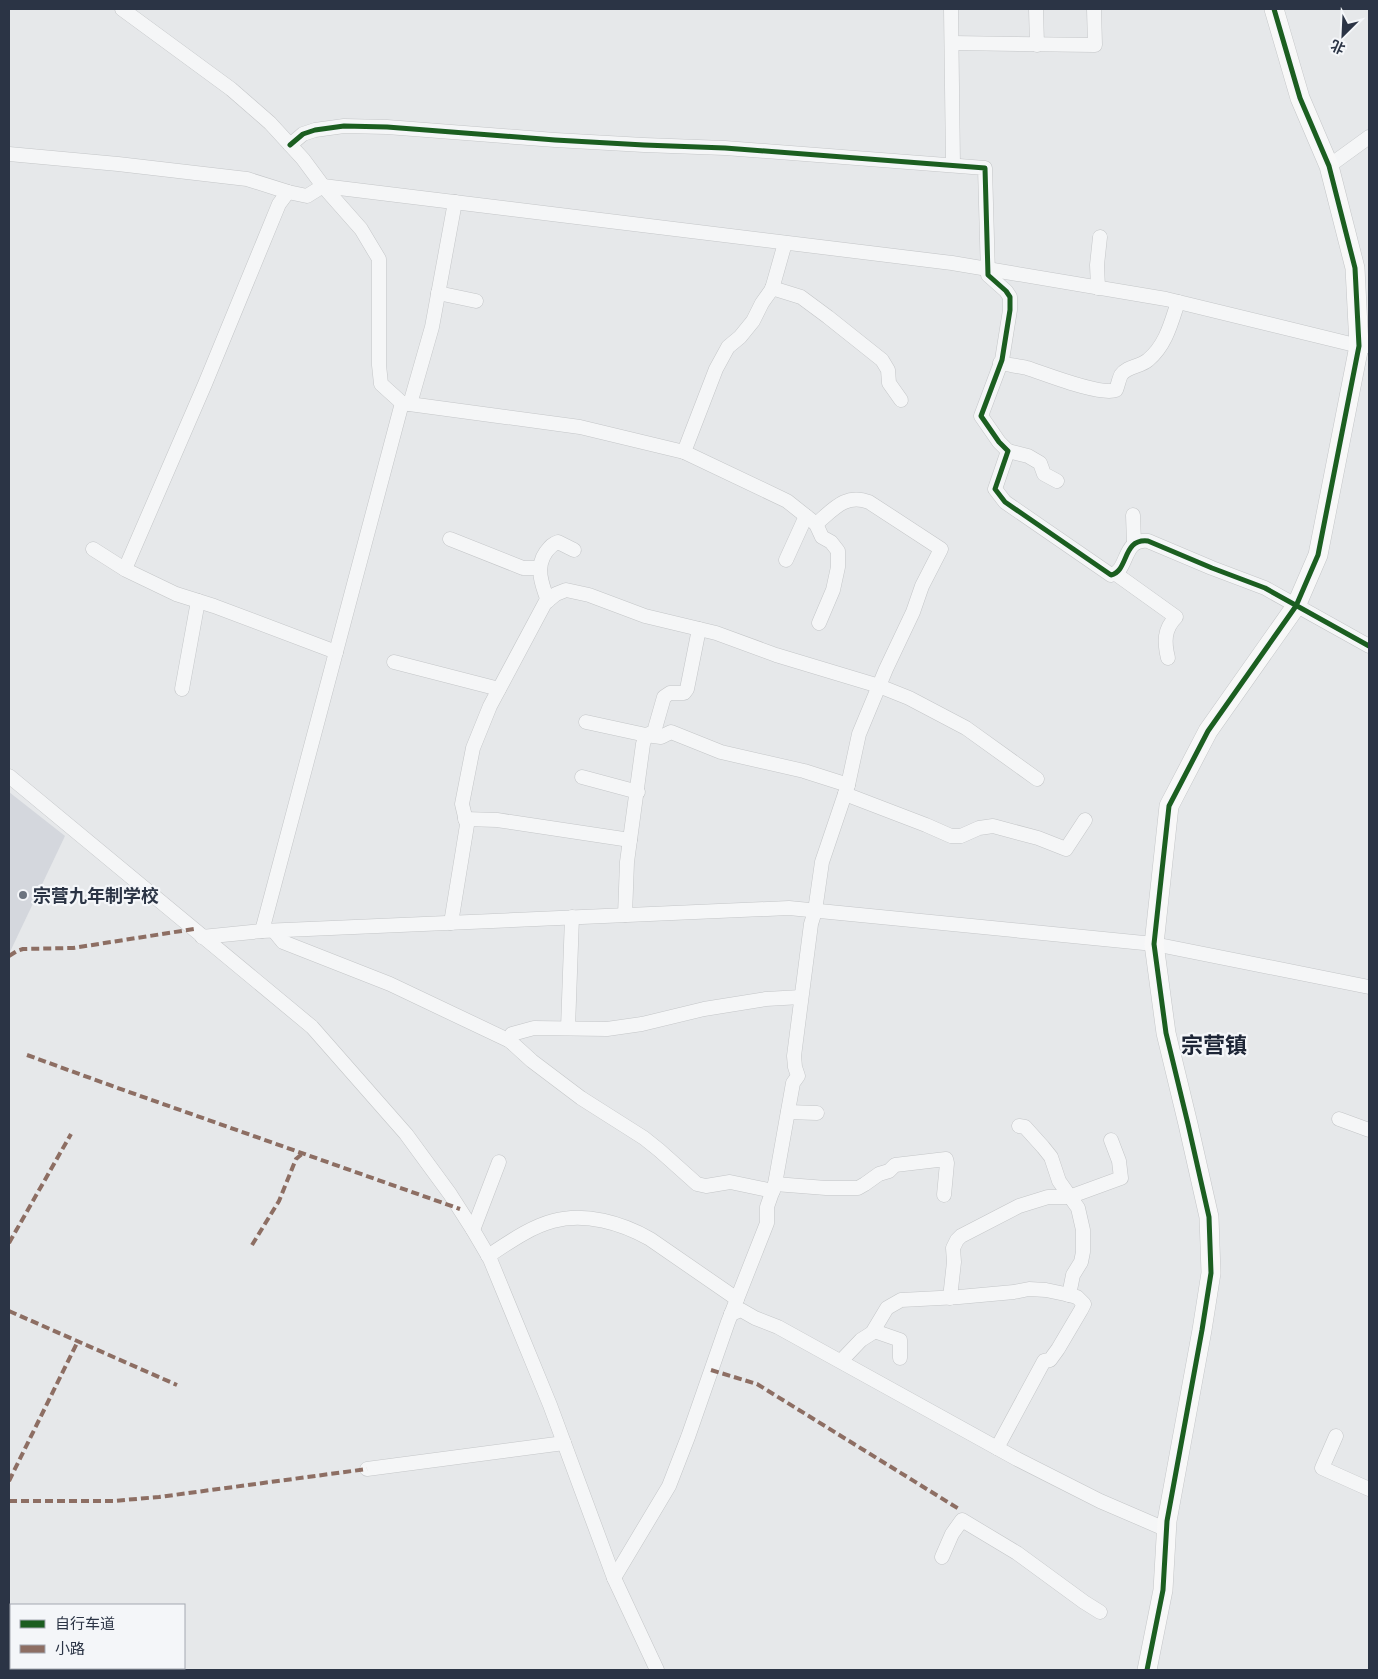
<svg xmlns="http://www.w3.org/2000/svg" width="1378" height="1679" font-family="'PT Sans','Noto Sans SC',sans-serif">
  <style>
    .built { fill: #d4d7dd }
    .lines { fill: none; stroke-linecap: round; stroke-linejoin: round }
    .street-casing { stroke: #c4c6c8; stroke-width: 15 }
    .secondary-casing { stroke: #c4c6c8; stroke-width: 20 }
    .street { stroke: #f5f6f7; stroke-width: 14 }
    .secondary { stroke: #f8f8f8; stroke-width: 19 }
    .quiet { stroke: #8d6e63; stroke-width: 4; stroke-dasharray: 8 4; stroke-linecap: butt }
    .cycleway-casing { stroke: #f4f6f9; stroke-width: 8 }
    .cycleway { stroke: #1b5e20; stroke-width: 5 }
    .poi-dot { fill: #6c737f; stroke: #f4f6f9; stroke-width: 2 }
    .labels { text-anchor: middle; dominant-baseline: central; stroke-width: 4.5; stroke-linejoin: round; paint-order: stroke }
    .poi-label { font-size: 18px; font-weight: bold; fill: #2b3445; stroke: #f4f6f9; text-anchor: start }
    .district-label { font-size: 22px; font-weight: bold; fill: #1d2536; stroke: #f4f6f9 }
  </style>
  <rect width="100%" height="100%" fill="#e6e8ea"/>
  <polygon class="built" points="9,792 65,836 9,954"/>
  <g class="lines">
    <defs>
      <g id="street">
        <polyline points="122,9 231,89 270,123 303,159 323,186 361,229 379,259 379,365 381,384 402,403 262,931"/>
        <polyline points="951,9 953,165"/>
        <polyline points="1036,9 1037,45"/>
        <polyline points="952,43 1095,45 1094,9"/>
        <path d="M290,145L303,134L315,130L344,126L387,127L555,140L644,145L725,148L985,168L988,275L1006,291L1010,297V310L1002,360L981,416L999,442L1008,451L995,489L1005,502L1111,575C1129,571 1122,538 1148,541L1212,568L1265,588L1369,646"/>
        <polyline points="9,154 118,164 247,179 288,192 307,196 323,186 952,263 1166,299 1359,346 1369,346"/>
        <polyline points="1329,166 1369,137"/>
        <polyline points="772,288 801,297 828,317 882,360 888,370 889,383 901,400"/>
        <polyline points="1098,288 1097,265 1100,237"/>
        <polyline points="438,293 476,301"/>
        <path d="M1000,363C1009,365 1018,366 1027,368C1046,374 1100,396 1116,390C1118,385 1119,379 1121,375C1127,366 1140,367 1148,360C1166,345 1171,323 1178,302"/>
        <polyline points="402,403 580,427 684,452 787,501 816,524 822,537 831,542 838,551 838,567 833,590 819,623"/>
        <polyline points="410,404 432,327 455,202"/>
        <polyline points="1008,451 1028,456 1040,463 1044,474 1057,481"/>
        <polyline points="684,452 716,369 728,347 740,337 753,321 762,303 772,289 785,243"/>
        <polyline points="1133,515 1134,543"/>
        <polyline points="450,539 523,568 540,568"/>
        <polyline points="93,549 126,570 176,594 214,606 336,652"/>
        <polyline points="786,560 806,516"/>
        <polyline points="125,569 205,384 279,204 288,192"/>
        <path d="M1116,574L1176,617C1164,629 1164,642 1168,658"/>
        <path d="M548,601C542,585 535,567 546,552C550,547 552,544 558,542L574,550"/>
        <polyline points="394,662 499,689"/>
        <polyline points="182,689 198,601"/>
        <polyline points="586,722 646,735 661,737 671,732 721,752 804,771 848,785"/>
        <polyline points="9,776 312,1027 406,1134 450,1194 473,1230 490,1259 550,1405 614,1578 657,1670"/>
        <polyline points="582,777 638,792"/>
        <polyline points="845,794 926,825 951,836 961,836 979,828 993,826 1038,838 1066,849 1085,820"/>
        <polyline points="465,819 497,820 630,840"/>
        <polyline points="625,915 627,862 643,744 646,735 654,732 664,697 670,693 684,693 687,689 699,629"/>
        <polyline points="451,923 467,825 462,804 473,748 490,706 545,603 556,594 566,590 589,595 645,616 716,633 776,655 879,686 909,698 966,728 1037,779"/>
        <polyline points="274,931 283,942 390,984 510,1041 532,1061 581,1098 644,1138 659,1150 697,1184 706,1186 730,1182 773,1191"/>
        <polyline points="202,937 262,931 789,908 1154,944 1369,987"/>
        <polyline points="568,1028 572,917"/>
        <polyline points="510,1041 512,1034 534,1028 607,1029 642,1024 704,1009 766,999 801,997"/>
        <polyline points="788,1112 817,1113"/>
        <polyline points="1339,1119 1369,1130"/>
        <polyline points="1019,1126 1025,1127 1043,1147 1051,1157 1059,1181 1078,1208 1083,1230 1083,1252 1081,1262 1073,1275 1069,1295"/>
        <polyline points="775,1184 826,1188 858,1188 865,1184 879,1174 889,1171 895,1165 946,1159 947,1163 944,1195"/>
        <polyline points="473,1230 499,1162"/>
        <path d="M488,1256C508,1243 530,1227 553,1221C585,1212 622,1223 650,1239L737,1299"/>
        <polyline points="950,1298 954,1262 953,1248 957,1240 961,1236 1019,1206 1048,1197 1069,1197 1121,1178 1119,1161 1111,1140"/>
        <polyline points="731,1314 741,1310 755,1318 778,1327 1017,1459 1100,1501 1165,1529"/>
        <polyline points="874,1331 900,1340 900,1358"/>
        <polyline points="841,1361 861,1340 872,1333 887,1308 901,1300 959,1297 1014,1292 1029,1289 1046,1290 1065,1294 1077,1297 1084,1304 1081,1310 1058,1349 1050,1360 1044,1361 997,1448"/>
        <polyline points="1336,1436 1322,1468 1369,1489"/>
        <polyline points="367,1469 564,1443"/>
        <polyline points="942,1557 952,1534 962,1520 1017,1553 1084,1602 1100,1612"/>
        <path d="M614,1578L669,1486L688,1437L728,1322L767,1223V1207L775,1184L793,1083L798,1076L795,1067L794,1056L811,924L815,911L822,862L848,785L859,734L886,669L913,612L922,586L941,549L869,502C845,493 833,510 816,524"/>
      </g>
      <polyline id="secondary" points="1147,1670 1163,1590 1167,1521 1202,1330 1211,1273 1209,1217 1188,1124 1166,1033 1154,944 1169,806 1208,731 1296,606 1318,555 1359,346 1355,268 1329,166 1300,98 1274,9"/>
    </defs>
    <use href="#street" class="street-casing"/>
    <use href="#secondary" class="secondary-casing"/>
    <use href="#street" class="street"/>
    <use href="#secondary" class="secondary"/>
    <g class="quiet">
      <polyline points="9,956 17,951 23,949 73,948 194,929"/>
      <polyline points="27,1055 115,1087 460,1209"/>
      <polyline points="9,1243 71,1134"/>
      <polyline points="252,1245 279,1201 296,1159 303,1153"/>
      <polyline points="9,1311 177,1385"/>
      <polyline points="711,1370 757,1384 959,1509"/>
      <polyline points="9,1481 78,1341"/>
      <polyline points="9,1501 113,1501 159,1497 367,1469"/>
    </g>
    <defs>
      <g id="cycleway">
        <path d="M290,145L303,134L315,130L344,126L387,127L555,140L644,145L725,148L985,168L988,275L1006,291L1010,297V310L1002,360L981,416L999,442L1008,451L995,489L1005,502L1111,575C1129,571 1122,538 1148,541L1212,568L1265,588L1369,646"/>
        <polyline points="1147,1670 1163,1590 1167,1521 1202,1330 1211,1273 1209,1217 1188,1124 1166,1033 1154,944 1169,806 1208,731 1296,606 1318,555 1359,346 1355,268 1329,166 1300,98 1274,9"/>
      </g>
    </defs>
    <use href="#cycleway" class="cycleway-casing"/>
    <use href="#cycleway" class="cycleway"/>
  </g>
  <circle class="poi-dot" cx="23" cy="895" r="5"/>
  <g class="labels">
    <g class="poi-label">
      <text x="33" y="895">宗营九年制学校</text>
    </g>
    <g class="district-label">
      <text x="1214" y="1045">宗营镇</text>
    </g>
  </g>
  <rect width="1378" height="1679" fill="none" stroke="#2b3445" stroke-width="20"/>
  <rect x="10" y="1604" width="175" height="65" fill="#f4f6f9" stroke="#a4a8b1"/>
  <rect x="20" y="1620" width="25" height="8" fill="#1b5e20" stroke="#a4a8b1"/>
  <text x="55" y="1629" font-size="15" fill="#2b3445">自行车道</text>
  <rect x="20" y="1645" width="25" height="8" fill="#8d6e63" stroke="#a4a8b1"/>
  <text x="55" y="1654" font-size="15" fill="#2b3445">小路</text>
  <g transform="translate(1343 35) rotate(204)" stroke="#f4f6f9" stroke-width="4" paint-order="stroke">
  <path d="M0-4L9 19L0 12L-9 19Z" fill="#2b3445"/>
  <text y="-8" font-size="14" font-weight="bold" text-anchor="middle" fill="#2b3445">北</text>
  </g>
</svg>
